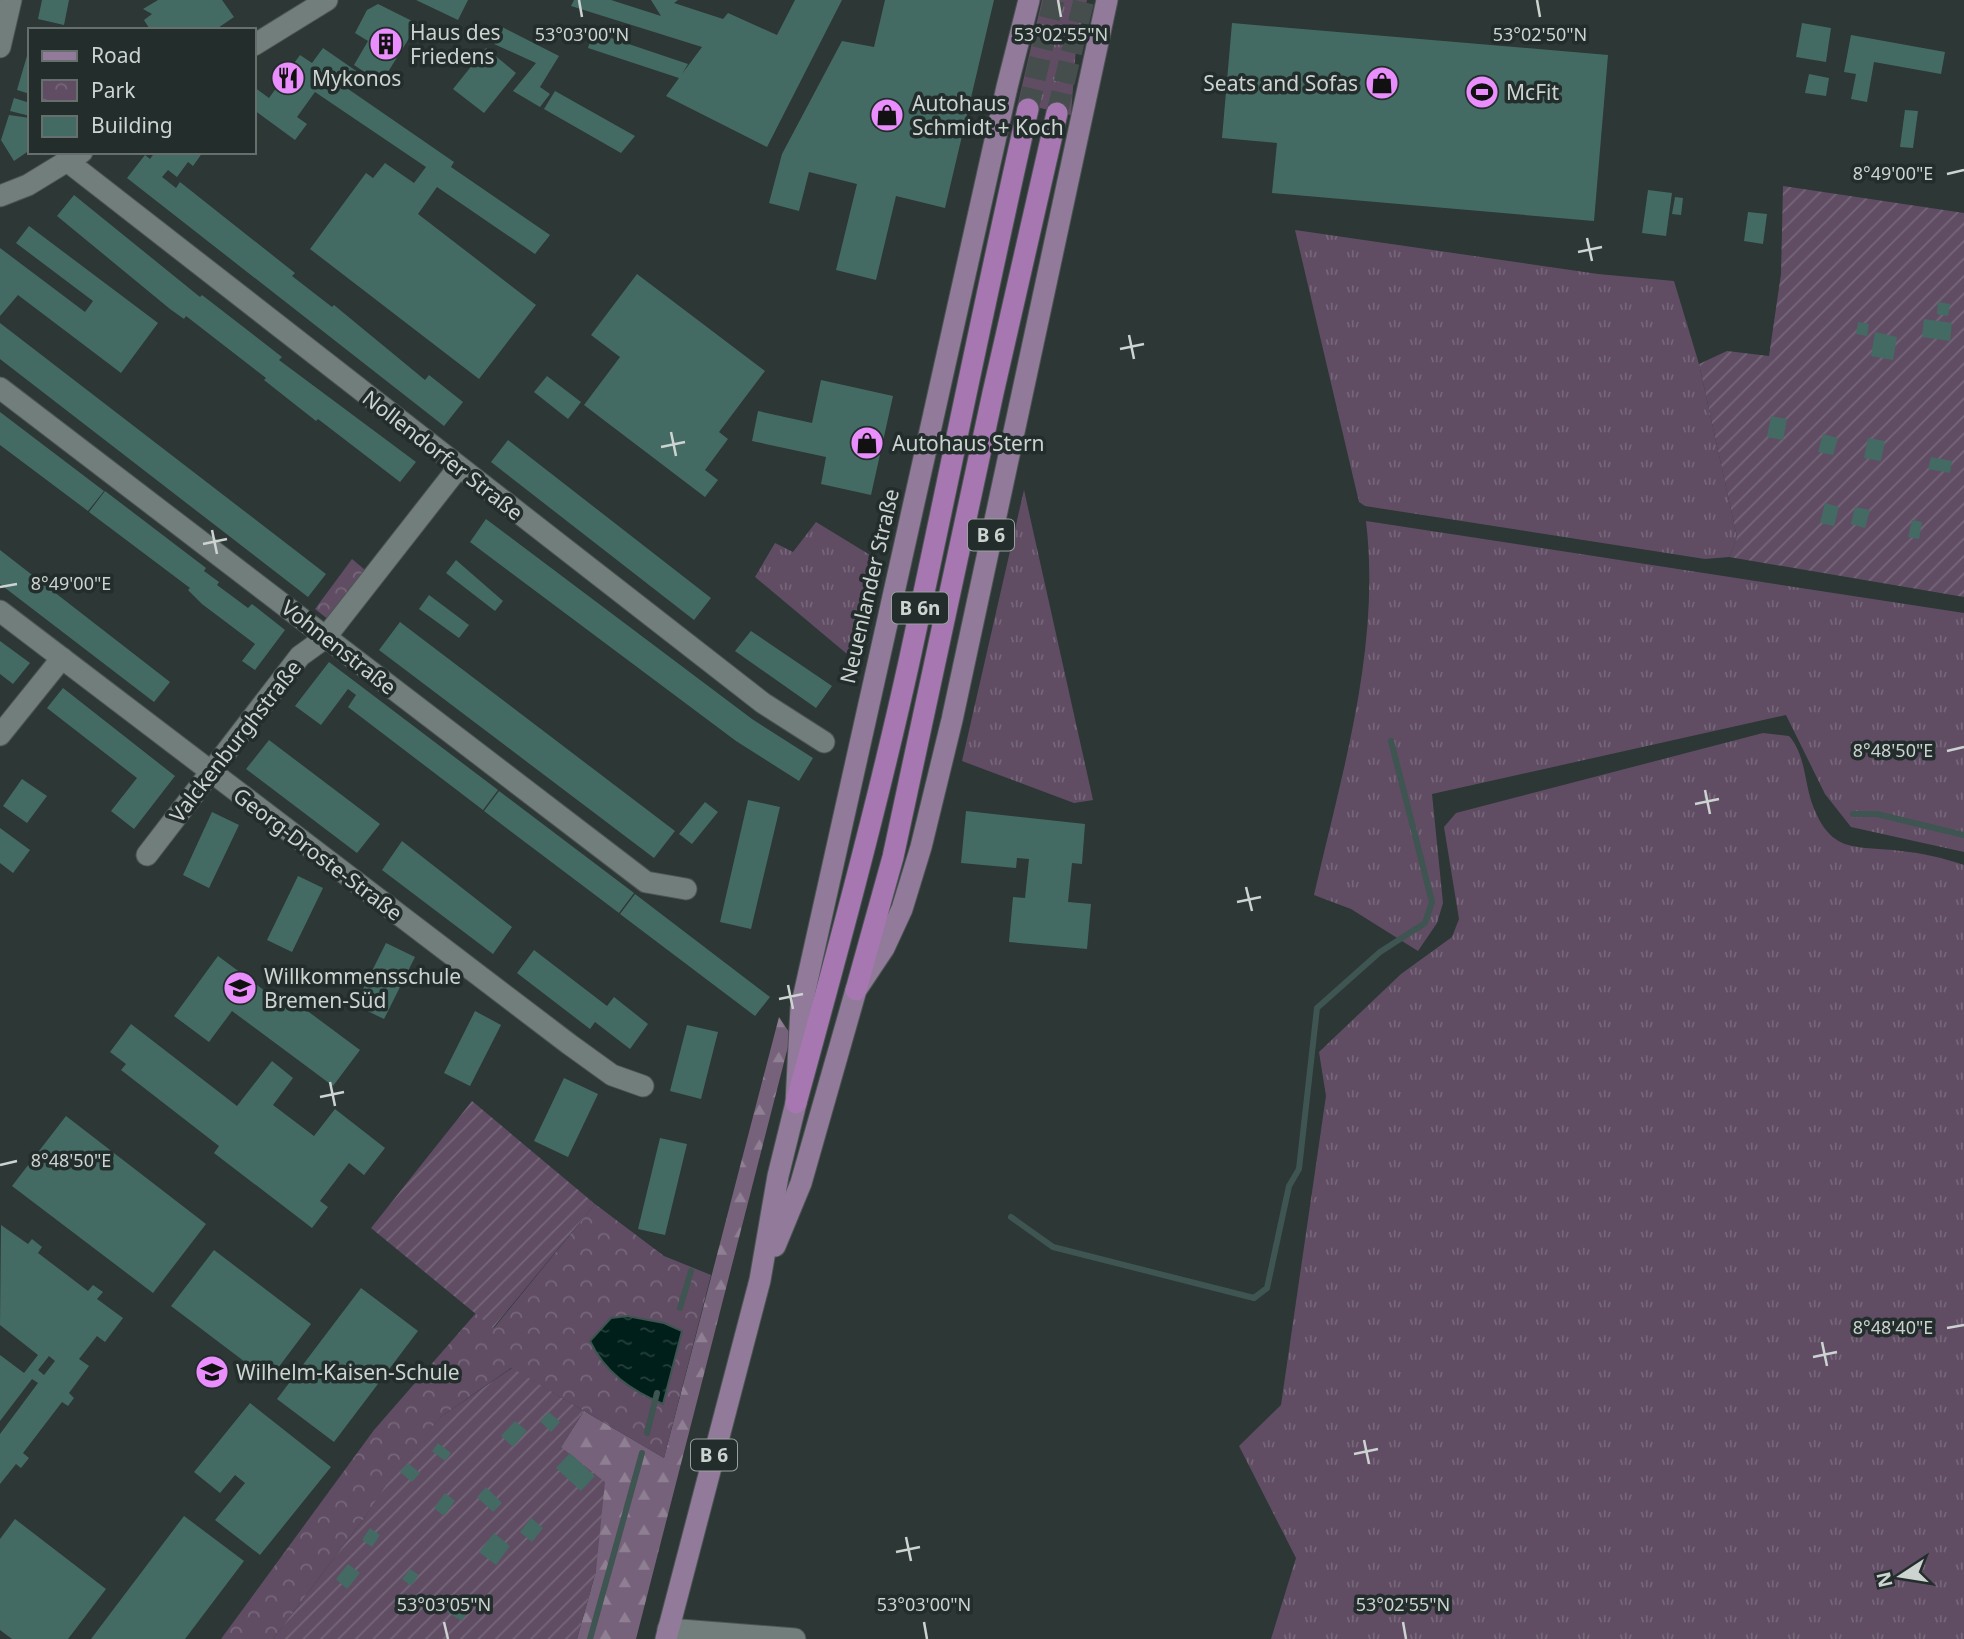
<svg xmlns="http://www.w3.org/2000/svg" width="1964" height="1639" font-family="'Noto Sans',sans-serif">
  <style>
    .grass { fill: url(#grass-tufts) }
    .forest { fill: url(#forest-firs) }
    .park { fill: url(#park-crowns) }
    .garden { fill: url(#garden-furrows) }
    .water { fill: url(#water-ripples); stroke: #3e5551; stroke-width: 2 }
    .lines { fill: none; stroke-linecap: round; stroke-linejoin: round }
    .stream { stroke: #3e5551; stroke-width: 6 }
    .building { fill: #446b63; fill-rule: evenodd }
    .highway-tunnel { stroke: #454e4c; stroke-width: 21; stroke-dasharray: 21 10; stroke-linecap: butt }
    .street-casing { stroke: #4c5553; stroke-width: 23 }
    .secondary-casing { stroke: #4c5553; stroke-width: 23 }
    .primary-casing { stroke: #4c5553; stroke-width: 23 }
    .highway-casing { stroke: #4c5553; stroke-width: 23 }
    .street { stroke: #727e7b; stroke-width: 21 }
    .secondary { stroke: #727e7b; stroke-width: 21 }
    .primary { stroke: #927a9b; stroke-width: 21 }
    .highway { stroke: #a777b1; stroke-width: 21 }
    .ticks { fill: none; stroke: #ccd3d1; stroke-width: 2.5 }
    .labels { text-anchor: middle; dominant-baseline: central; stroke-width: 7; stroke-linejoin: round; paint-order: stroke }
    .shield { fill: #232d2b; stroke: #99a19f; stroke-width: 2 }
    .shield-label { font-size: 19px; font-weight: bold; fill: #ccd3d1 }
    .poi-label { font-size: 21px; fill: #ccd3d1; stroke: #232d2b; text-anchor: start }
    .street-label { font-size: 21px; fill: #ccd3d1; stroke: #232d2b }
    .ticks-label { font-size: 18px; text-anchor: middle; fill: #ccd3d1; stroke: #232d2b; stroke-width: 7; stroke-linejoin: round; paint-order: stroke }
  </style>
  <defs>
    <pattern id="grass-tufts" width="24" height="20" patternUnits="userSpaceOnUse" patternTransform="scale(1.75)"><rect width="24" height="20" fill="#604d64"/><path d="M3 7l-1-3M5 7V3M7 7l1-3M15 17l-1-3M17 17v-4M19 17l1-3" fill="none" stroke="#766679"/></pattern>
    <pattern id="forest-firs" width="22" height="20" patternUnits="userSpaceOnUse" patternTransform="scale(1.75)"><rect width="22" height="20" fill="#77627b"/><path d="M5 1l3.5 6h-7zM16 11l3.5 6h-7z" fill="#8f7f93"/></pattern>
    <pattern id="park-crowns" width="20" height="18" patternUnits="userSpaceOnUse" patternTransform="scale(1.75)"><rect width="20" height="18" fill="#604d64"/><path d="M2 6a3 3 0 1 1 6 0M12 15a3 3 0 1 1 6 0" fill="none" stroke="#766679"/></pattern>
    <pattern id="garden-furrows" width="10" height="10" patternUnits="userSpaceOnUse" patternTransform="scale(1.75)"><rect width="10" height="10" fill="#604d64"/><path d="M-1 1l2-2M0 10L10 0M9 11l2-2" fill="none" stroke="#766679"/></pattern>
    <pattern id="water-ripples" width="26" height="14" patternUnits="userSpaceOnUse" patternTransform="scale(1.75)"><rect width="26" height="14" fill="#011f1a"/><path d="M2 4q2-2 4 0t4 0M15 11q2-2 4 0t4 0" fill="none" stroke="#253f3a"/></pattern>
  </defs>
  <rect width="100%" height="100%" fill="#2d3735"/>
  <g class="grass">
    <polygon points="1042,0 1087,0 1076,48 1071,115 1018,103"/>
    <polygon points="1295,230 1598,274 1674,281 1699,364 1737,537 1729,557 1705,559 1365,506 1359,502"/>
    <polygon points="1024,490 1093,800 1074,803 962,761"/>
    <path d="M1366,521L1964,613V852L1851,827L1825,794L1786,715L1432,794L1443,903L1437,923L1418,951L1351,909L1314,895C1342,772 1381,648 1366,521Z"/>
    <polygon points="816,522 875,558 853,659 755,577 775,543 793,552"/>
    <path d="M1763,733L1789,736C1806,755 1804,783 1813,806C1832,856 1859,845 1901,851C1922,853 1944,858 1964,865V1639H1271L1296,1558L1239,1446L1281,1405L1326,1096L1319,1052L1401,974L1452,937L1459,919L1444,827L1456,813Z"/>
  </g>
  <polygon class="forest" points="779,1017 791,1035 636,1639 577,1639 596,1571 561,1447 584,1411 664,1458"/>
  <g class="park">
    <polygon points="352,559 377,580 334,624 315,609"/>
    <polygon points="595,1204 664,1256 711,1275 664,1458 511,1368 442,1416 405,1458 365,1517 273,1639 221,1639 374,1430 476,1313 494,1328"/>
  </g>
  <g class="garden">
    <polygon points="1783,186 1964,213 1964,597 1729,557 1737,537 1699,364 1727,351 1769,356 1781,274"/>
    <polygon points="472,1101 595,1204 493,1328 371,1228"/>
    <polygon points="512,1368 584,1411 561,1447 605,1482 596,1571 577,1639 273,1639 365,1517 404,1458 442,1416"/>
  </g>
  <path class="water" d="M627,1316L664,1323L682,1331L663,1404C632,1391 605,1373 590,1341L611,1318Z"/>
  <g class="lines">
    <g class="stream">
      <polyline points="1853,814 1877,814 1964,835"/>
      <polyline points="1011,1217 1053,1247 1254,1298 1267,1288 1289,1186 1299,1169 1317,1008 1380,952 1425,923 1432,902 1391,741"/>
      <polyline points="680,1308 691,1271"/>
      <polyline points="647,1433 657,1393"/>
      <polyline points="590,1639 642,1453"/>
    </g>
  </g>
  <g class="building">
    <polygon points="42,0 69,0 64,25 38,19"/>
    <polygon points="158,0 222,0 234,17 215,30 146,30 149,28 144,20 152,14 143,9"/>
    <polygon points="416,0 468,0 458,20"/>
    <polygon points="574,0 611,0 661,16 651,0 678,0 674,3 723,19 728,13 777,35 795,0 842,0 767,147 666,96 679,78 588,48 593,32 688,64 682,74 702,47 571,6"/>
    <polygon points="885,0 994,0 945,208 896,196 876,280 836,270 857,184 809,172 799,211 769,203 782,154 842,41 874,47"/>
    <polygon points="378,4 418,24 381,83 354,65 368,41 355,33 367,10"/>
    <polygon points="1232,23 1608,55 1594,221 1272,193 1277,143 1222,138"/>
    <polygon points="1802,23 1831,28 1826,62 1796,57"/>
    <polygon points="502,27 559,56 540,87 550,94 540,107 513,91 536,63 494,44"/>
    <polygon points="1851,35 1945,52 1941,74 1874,62 1867,102 1851,99 1856,74 1844,72"/>
    <polygon points="323,48 365,77 358,87 343,76 338,82 454,162 451,167 550,235 535,254 437,187 418,214 536,305 479,379 310,249 366,173 373,178 385,163 414,183 426,167 315,92 297,117 307,124 295,140 254,110 254,87 269,98 300,55 312,63"/>
    <polygon points="486,48 516,73 484,113 453,89"/>
    <polygon points="29,49 30,50 30,94 17,90"/>
    <polygon points="1809,74 1829,78 1826,96 1805,93"/>
    <polygon points="555,91 635,136 621,153 544,109"/>
    <polygon points="14,98 30,103 30,116 10,111"/>
    <polygon points="1905,110 1918,111 1913,148 1900,147"/>
    <polygon points="9,115 30,118 30,150 14,161 1,140"/>
    <polygon points="155,152 203,152 193,166 188,162 177,177 168,170 162,177 176,188 180,182 295,273 292,276 332,307 334,305 425,380 429,375 463,402 444,426 127,178 145,155 150,159"/>
    <polygon points="1648,190 1672,193 1666,236 1642,233"/>
    <polygon points="74,195 200,297 202,295 282,357 279,360 416,462 400,482 318,419 316,421 264,380 266,378 186,316 184,319 170,309 57,216"/>
    <polygon points="1675,197 1683,198 1681,215 1672,214"/>
    <polygon points="1748,212 1767,214 1763,244 1744,241"/>
    <polygon points="29,226 158,323 121,373 18,295 0,316 0,248 85,312 93,301 16,243"/>
    <polygon points="637,274 765,371 719,432 728,439 705,470 718,480 705,497 584,405 620,357 591,335"/>
    <polygon points="1938,302 1950,304 1948,316 1937,314"/>
    <polygon points="1924,319 1952,323 1950,341 1922,337"/>
    <polygon points="1858,322 1869,324 1867,336 1856,334"/>
    <polygon points="0,323 326,574 308,597 0,359"/>
    <polygon points="1875,332 1897,337 1893,360 1871,356"/>
    <polygon points="547,376 581,402 568,419 534,392"/>
    <polygon points="821,380 893,396 871,495 821,484 826,457 752,441 758,411 812,423"/>
    <polygon points="0,412 104,491 88,511 0,445"/>
    <polygon points="1771,416 1787,419 1783,440 1767,437"/>
    <polygon points="1823,434 1838,438 1833,455 1818,452"/>
    <polygon points="1868,438 1885,441 1881,461 1864,458"/>
    <polygon points="508,440 711,598 694,620 491,462"/>
    <polygon points="1931,457 1952,461 1950,473 1928,469"/>
    <polygon points="105,491 206,568 204,571 219,582 217,585 248,608 252,604 285,630 255,670 242,661 255,644 202,604 188,590 190,588 89,512"/>
    <polygon points="1825,503 1839,507 1834,526 1820,523"/>
    <polygon points="1855,507 1870,510 1865,528 1851,524"/>
    <polygon points="486,519 752,719 813,758 799,781 736,741 470,542"/>
    <polygon points="1912,520 1922,522 1919,539 1908,537"/>
    <polygon points="0,550 170,682 154,702 0,584"/>
    <polygon points="456,560 503,601 495,611 446,573"/>
    <polygon points="429,595 469,625 459,638 419,609"/>
    <polygon points="400,622 675,831 654,858 379,650"/>
    <polygon points="751,631 832,686 816,708 735,651"/>
    <polygon points="0,641 30,663 13,684 0,674"/>
    <polygon points="329,662 498,790 483,810 348,707 356,695 348,689 321,725 295,706"/>
    <polygon points="63,688 175,776 134,829 111,811 137,778 47,708"/>
    <polygon points="269,740 380,824 357,853 246,769"/>
    <polygon points="22,779 47,796 27,823 3,806"/>
    <polygon points="499,791 634,893 619,913 484,811"/>
    <polygon points="748,800 780,807 751,929 720,922"/>
    <polygon points="705,802 718,812 692,844 679,834"/>
    <polygon points="966,811 1085,824 1082,864 1072,863 1068,902 1091,904 1087,949 1009,942 1013,897 1025,898 1029,859 1017,858 1016,868 961,863"/>
    <polygon points="212,812 239,825 209,888 183,875"/>
    <polygon points="0,828 30,850 13,873 0,863"/>
    <polygon points="402,841 512,927 493,954 382,870"/>
    <polygon points="298,876 323,888 292,952 267,940"/>
    <polygon points="635,894 770,997 755,1016 620,914"/>
    <polygon points="386,943 415,957 384,1019 355,1005"/>
    <polygon points="534,950 607,1006 614,997 648,1024 630,1049 595,1022 590,1029 517,973"/>
    <polygon points="218,956 284,1005 290,998 360,1050 333,1086 232,1011 209,1042 174,1016"/>
    <polygon points="475,1011 501,1025 470,1086 444,1073"/>
    <polygon points="131,1024 237,1106 272,1061 293,1078 273,1105 314,1136 335,1109 385,1148 364,1175 349,1163 320,1201 328,1207 312,1228 214,1153 219,1146 121,1070 126,1064 110,1052"/>
    <polygon points="687,1025 718,1032 701,1099 670,1091"/>
    <polygon points="564,1078 598,1094 568,1157 534,1141"/>
    <polygon points="66,1116 206,1224 153,1293 12,1186"/>
    <polygon points="660,1138 687,1144 665,1235 638,1229"/>
    <path d="M1,1225L28,1244L32,1239L42,1247L38,1253L88,1291L93,1285L103,1292L97,1299L123,1318L105,1342L97,1336L79,1359L89,1366L69,1393L74,1398L68,1406L62,1402L23,1453L29,1458L21,1468L16,1464L0,1484V1434L38,1383L32,1379L0,1421V1355L24,1373L38,1355L0,1325ZM49,1356L55,1361L44,1375L38,1370Z"/>
    <polygon points="214,1250 311,1324 269,1380 171,1306"/>
    <polygon points="361,1288 418,1331 334,1442 277,1399"/>
    <polygon points="250,1403 331,1467 260,1555 215,1520 245,1483 235,1475 220,1493 194,1472"/>
    <polygon points="549,1412 560,1422 551,1432 540,1421"/>
    <polygon points="515,1421 527,1431 513,1447 501,1436"/>
    <polygon points="438,1443 451,1453 445,1461 432,1451"/>
    <polygon points="570,1453 595,1476 581,1491 556,1468"/>
    <polygon points="408,1463 420,1473 412,1482 400,1472"/>
    <polygon points="486,1487 502,1503 493,1512 477,1497"/>
    <polygon points="445,1493 455,1501 444,1516 434,1508"/>
    <polygon points="184,1516 244,1561 185,1639 91,1639"/>
    <polygon points="531,1518 543,1528 532,1542 520,1532"/>
    <polygon points="15,1519 106,1589 68,1639 12,1639 0,1630 0,1539"/>
    <polygon points="370,1528 380,1535 372,1547 362,1540"/>
    <polygon points="494,1533 510,1546 496,1565 479,1552"/>
    <polygon points="348,1564 360,1573 347,1589 336,1579"/>
    <polygon points="410,1569 419,1575 411,1586 402,1579"/>
    <polygon points="456,1598 470,1607 462,1621 447,1612"/>
  </g>
  <g class="lines">
    <g class="highway-tunnel">
      <polyline points="1028,109 1054,0"/>
      <polyline points="1057,113 1084,0"/>
    </g>
    <defs>
      <g id="street">
        <polyline points="67,161 763,703 824,742"/>
        <polyline points="0,388 646,882 686,889"/>
        <polyline points="0,611 569,1044 612,1075 643,1086"/>
        <polyline points="0,735 62,658"/>
        <polyline points="147,855 300,656 325,638 458,468"/>
        <polyline points="668,1629 795,1639"/>
      </g>
      <g id="secondary">
        <polyline points="254,45 327,0"/>
        <polyline points="0,47 11,0"/>
        <polyline points="0,196 28,185 82,152"/>
      </g>
      <g id="primary">
        <polyline points="775,1246 801,1183 856,990 884,948 902,909 921,847 952,720 1107,0"/>
        <polyline points="666,1639 760,1280 778,1176 796,1103 801,1008 1007,87 1029,0"/>
      </g>
      <g id="highway">
        <polyline points="856,990 893,857 993,393 1057,113"/>
        <path d="M796,1103C836,957 876,811 909,662C949,478 986,293 1028,109"/>
      </g>
    </defs>
    <use href="#street" class="street-casing"/>
    <use href="#secondary" class="secondary-casing"/>
    <use href="#primary" class="primary-casing"/>
    <use href="#highway" class="highway-casing"/>
    <use href="#street" class="street"/>
    <use href="#secondary" class="secondary"/>
    <use href="#primary" class="primary"/>
    <use href="#highway" class="highway"/>
  </g>
  <path class="ticks" d="M579,0L582,17M1058,0L1061,17M1537,0L1540,17M1947,174L1964,170M1587,238L1592,261M1578,252L1602,247M1129,335L1134,359M1120,349L1144,344M671,432L676,456M661,447L685,442M212,530L217,554M203,544L227,539M0,587L17,584M1947,751L1964,747M1705,790L1710,814M1695,804L1719,799M1246,887L1252,911M1237,902L1261,897M788,985L793,1009M779,999L803,994M330,1082L335,1106M320,1097L344,1092M0,1165L17,1161M1947,1328L1964,1325M1822,1342L1827,1366M1813,1357L1837,1352M1364,1440L1369,1464M1354,1454L1378,1449M906,1537L911,1561M896,1552L920,1547M444,1622L448,1639M924,1622L927,1639M1403,1622L1406,1639"/>
  <defs>
    <symbol id="building-disc" viewBox="-11 -11 22 22"><circle r="9.5" fill="#ea8dfd" stroke="#232d2b"/><path d="M-4-6H4V6H1V3H-1V6H-4ZM-2.5-4.3h1.7v1.8h-1.7ZM.8-4.3h1.7v1.8H.8ZM-2.5-1h1.7V.8h-1.7ZM.8-1h1.7V.8H.8Z" fill="#111"/></symbol>
    <symbol id="restaurant-disc" viewBox="-11 -11 22 22"><circle r="9.5" fill="#ea8dfd" stroke="#232d2b"/><path d="M-5-6h1v4h1v-4h1v4h1v-4h1v5L-1.5 .5V6h-2V.5L-5-1ZM5-6V6H3V1.5H1.5Q1.5-4 5-6Z" fill="#111"/></symbol>
    <symbol id="shop-disc" viewBox="-11 -11 22 22"><circle r="9.5" fill="#ea8dfd" stroke="#232d2b"/><path d="M-5-2.5h2.3a2.7 3.5 0 0 1 5.4 0H5L5.5 6h-11ZM-1.5-2.5h3a1.5 2.3 0 0 0-3 0Z" fill="#111"/></symbol>
    <symbol id="stadium-disc" viewBox="-11 -11 22 22"><circle r="9.5" fill="#ea8dfd" stroke="#232d2b"/><path d="M0-5a6.5 5 0 1 0 0 10a6.5 5 0 1 0 0-10ZM-3.5-1.8h7v3.6h-7Z" fill="#111"/></symbol>
    <symbol id="school-disc" viewBox="-11 -11 22 22"><circle r="9.5" fill="#ea8dfd" stroke="#232d2b"/><path d="M0-5L7-2L0 1L-7-2ZM-4 1L0 2.5L4 1V4Q0 6-4 4Z" fill="#111"/></symbol>
  </defs>
  <g fill-rule="evenodd">
    <use href="#building-disc" x="367" y="25" width="38" height="38"/>
    <use href="#restaurant-disc" x="269" y="59" width="38" height="38"/>
    <use href="#shop-disc" x="1363" y="64" width="38" height="38"/>
    <use href="#stadium-disc" x="1463" y="73" width="38" height="38"/>
    <use href="#shop-disc" x="868" y="96" width="38" height="38"/>
    <use href="#shop-disc" x="848" y="424" width="38" height="38"/>
    <use href="#school-disc" x="221" y="969" width="38" height="38"/>
    <use href="#school-disc" x="193" y="1353" width="38" height="38"/>
  </g>
  <g class="labels">
    <g class="shield">
      <rect x="968" y="519.5" width="46" height="31" rx="5"/>
      <rect x="892" y="592.5" width="56" height="31" rx="5"/>
      <rect x="691" y="1439.5" width="46" height="31" rx="5"/>
    </g>
    <g class="shield-label">
      <text x="991" y="535">B 6</text>
      <text x="920" y="608">B 6n</text>
      <text x="714" y="1455">B 6</text>
    </g>
    <g class="poi-label">
      <text x="410" y="32">Haus des<tspan x="410" dy="24">Friedens</tspan></text>
      <text x="312" y="78">Mykonos</text>
      <text x="1358" y="83" text-anchor="end">Seats and Sofas</text>
      <text x="1506" y="92">McFit</text>
      <text x="912" y="103">Autohaus<tspan x="912" dy="24">Schmidt + Koch</tspan></text>
      <text x="892" y="443">Autohaus Stern</text>
      <text x="264" y="976">Willkommensschule<tspan x="264" dy="24">Bremen-Süd</tspan></text>
      <text x="236" y="1372">Wilhelm-Kaisen-Schule</text>
    </g>
    <g class="street-label">
      <text transform="translate(443 455) rotate(38)">Nollendorfer Straße</text>
      <text transform="translate(869 586) rotate(-77)">Neuenlander Straße</text>
      <text transform="translate(339 647) rotate(38)">Vohnenstraße</text>
      <text transform="translate(235 741) rotate(-52)">Valckenburghstraße</text>
      <text transform="translate(318 854) rotate(37)">Georg-Droste-Straße</text>
    </g>
  </g>
  <g class="ticks-label">
    <text x="582" y="41">53°03'00"N</text>
    <text x="1061" y="41">53°02'55"N</text>
    <text x="1540" y="41">53°02'50"N</text>
    <text x="1893" y="180">8°49'00"E</text>
    <text x="71" y="590">8°49'00"E</text>
    <text x="1893" y="757">8°48'50"E</text>
    <text x="71" y="1167">8°48'50"E</text>
    <text x="1893" y="1334">8°48'40"E</text>
    <text x="444" y="1611">53°03'05"N</text>
    <text x="924" y="1611">53°03'00"N</text>
    <text x="1403" y="1611">53°02'55"N</text>
  </g>
  <rect x="28" y="28" width="228" height="126" fill="#232d2b" stroke="#676f6d" stroke-width="2"/>
  <rect x="42" y="51" width="35" height="10" fill="#927a9b" stroke="#676f6d" stroke-width="2"/>
  <text x="91" y="63" font-size="21" fill="#ccd3d1">Road</text>
  <rect x="42" y="80" width="35" height="21" fill="url(#park-crowns)" stroke="#676f6d" stroke-width="2"/>
  <text x="91" y="98" font-size="21" fill="#ccd3d1">Park</text>
  <rect x="42" y="116" width="35" height="21" fill="#446b63" stroke="#676f6d" stroke-width="2"/>
  <text x="91" y="133" font-size="21" fill="#ccd3d1">Building</text>
  <g transform="translate(1901 1576) rotate(258)" stroke="#232d2b" stroke-width="5" paint-order="stroke">
  <path d="M0-5L12 26L0 18L-12 26Z" fill="#ccd3d1"/>
  <text y="-10" font-size="19" font-weight="bold" text-anchor="middle" fill="#ccd3d1">N</text>
  </g>
</svg>
